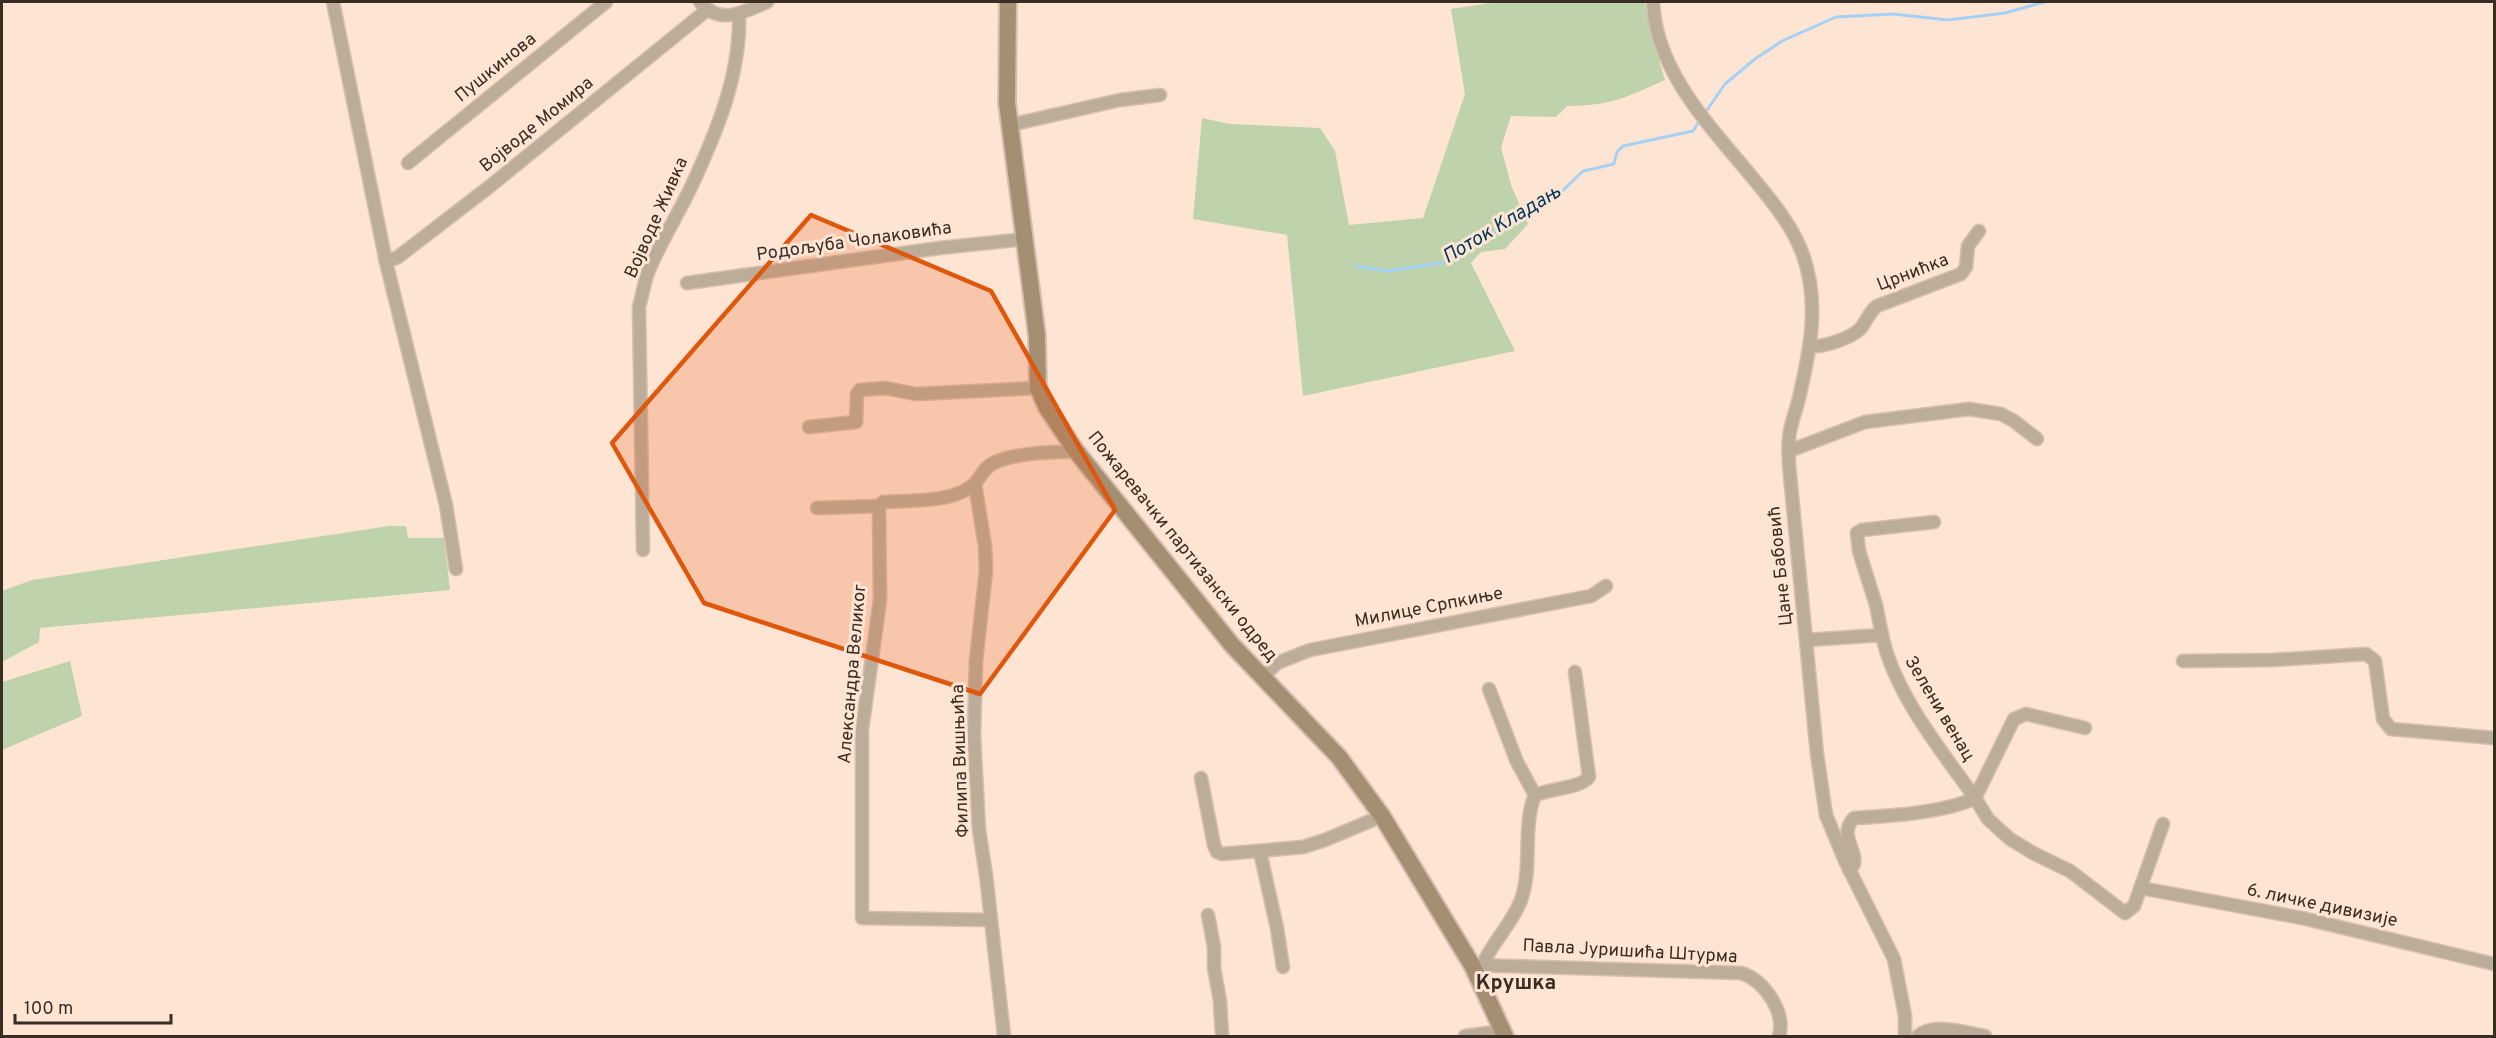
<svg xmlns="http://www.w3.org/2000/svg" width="2496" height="1038" font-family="Overpass,sans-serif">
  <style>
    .green { fill: #bed3ab }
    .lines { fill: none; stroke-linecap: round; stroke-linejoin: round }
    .stream { stroke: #a6d1f6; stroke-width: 3 }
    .street-casing { stroke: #d7bfb0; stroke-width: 15 }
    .secondary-casing { stroke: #d7bfb0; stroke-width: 20 }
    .street { stroke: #bcad9a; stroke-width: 12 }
    .secondary { stroke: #a58f73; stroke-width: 16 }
    .marked { fill: #df570d; fill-opacity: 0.2; stroke: #df570d; stroke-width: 4.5; stroke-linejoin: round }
    .labels { text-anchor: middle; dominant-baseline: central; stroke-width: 6; stroke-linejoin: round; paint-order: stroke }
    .street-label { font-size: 18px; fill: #392d24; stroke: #fee4d3 }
    .water-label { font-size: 20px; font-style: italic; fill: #013759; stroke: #fee4d3 }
    .quarter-label { font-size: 21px; font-weight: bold; fill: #392d24; stroke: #fee4d3 }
  </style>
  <rect width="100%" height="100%" fill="#fee4d3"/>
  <g class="green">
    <path d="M1497,2H1645L1651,33L1665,80C1627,97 1610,106 1567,106L1556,117L1511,116L1501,147L1511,185L1528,224L1505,249L1481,252L1471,263L1515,351L1303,396L1287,235L1193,219L1202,118L1230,124L1320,128L1335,151L1349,225L1423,218L1465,94L1451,9Z"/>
    <polygon points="389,526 406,526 408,538 444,538 450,590 40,628 39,642 2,662 2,591 32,580"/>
    <polygon points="70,661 82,716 2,750 2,682"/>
  </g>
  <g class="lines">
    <g class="stream">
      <polyline points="1707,110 1725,84 1755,59 1782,41 1836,17 1893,14 1948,20 2005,13 2044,2"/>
      <polyline points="1356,266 1388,271 1441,263 1473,246 1532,207 1554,199 1583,171 1614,164 1617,152 1623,146 1693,131 1698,123"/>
    </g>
    <defs>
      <g id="street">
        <polyline points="333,2 386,262 446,505 456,569"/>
        <path d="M700,2C720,26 744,12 767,2"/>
        <path d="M1653,2C1656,74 1714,130 1757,183C1775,205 1794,229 1803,255C1820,303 1810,351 1799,398C1796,411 1790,425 1789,438C1788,447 1789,456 1789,465L1817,754L1826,815L1846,863L1894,959L1905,1016V1036"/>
        <polyline points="1010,125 1120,100 1160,95"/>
        <polyline points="408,163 606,2"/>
        <polyline points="386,262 398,257 489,187 707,10"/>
        <polyline points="687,283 940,248 1025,239"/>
        <path d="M1810,346C1822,348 1851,338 1860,329C1867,321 1869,312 1877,306L1961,274L1966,267L1968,246L1979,231"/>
        <polyline points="809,427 856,422 857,394 860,390 885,388 916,394 1038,388"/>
        <polyline points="1789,451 1865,422 1969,409 2001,414 2014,421 2037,439"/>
        <polyline points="975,484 985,546 986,570 976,661 974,736 979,830 986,875 1004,1036"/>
        <polyline points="817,508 879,506"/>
        <path d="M643,550L639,307C642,296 644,285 647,275C659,244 678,215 692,185C717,131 741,74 739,14"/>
        <polyline points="1882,635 1876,605 1859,551 1857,533 1862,530 1934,522"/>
        <path d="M1807,640L1882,635C1894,693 1941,750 1975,798C1944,813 1888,816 1854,818C1835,837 1866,857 1849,870"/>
        <polyline points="2183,661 2273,660 2366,654 2375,661 2383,719 2391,729 2494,738"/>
        <polyline points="1263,677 1277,663 1310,650 1591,596 1606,586"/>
        <polyline points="2085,728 2026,714 2014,719 1975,798 1988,819 2010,839 2035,854 2070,871 2125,913 2134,906 2163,824"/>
        <polyline points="1201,778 1214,845 1217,852 1222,854 1303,847 1325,840 1382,816"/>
        <path d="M1535,795C1551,788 1579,789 1589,777L1575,672"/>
        <polyline points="1260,852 1277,928 1283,967"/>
        <polyline points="2141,888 2302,918 2494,964"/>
        <polyline points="1208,915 1214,947 1214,968 1220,1001 1222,1036"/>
        <path d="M990,920L862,918V730L880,600L879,506L883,502C910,500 946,503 969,488C982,480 981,467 998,461C1022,452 1051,453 1076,451"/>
        <path d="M1483,964C1493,941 1512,924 1521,900C1533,867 1522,825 1535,795L1517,762L1489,689"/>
        <path d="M1472,965L1741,973C1764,980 1786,1012 1779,1036"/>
        <polyline points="1465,1036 1503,1031"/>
        <path d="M1918,1036C1934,1022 1965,1033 1985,1036"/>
      </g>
      <polyline id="secondary" points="1008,2 1007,103 1037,336 1038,388 1047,408 1076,451 1232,645 1339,757 1382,816 1472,965 1505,1036"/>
    </defs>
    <use href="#street" class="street-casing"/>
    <use href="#secondary" class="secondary-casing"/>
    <use href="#street" class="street"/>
    <use href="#secondary" class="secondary"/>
  </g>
  <path class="marked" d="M811,215L991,291L1115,510L980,694L704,603L612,443Z"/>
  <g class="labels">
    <g class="street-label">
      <text transform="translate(496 68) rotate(-39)">Пушкинова</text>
      <text transform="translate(537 125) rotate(-39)">Војводе Момира</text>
      <text transform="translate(657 218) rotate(-66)">Војводе Живка</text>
      <text transform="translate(854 242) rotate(-8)">Родољуба Чолаковића</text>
      <text transform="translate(1913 273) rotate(-21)">Црнићка</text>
      <text transform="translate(1182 547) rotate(51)">Пожаревачки партизански одред</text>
      <text transform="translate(1781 566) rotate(-96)">Цане Бабовић</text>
      <text transform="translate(1429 608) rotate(-11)">Милице Српкиње</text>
      <text transform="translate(853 674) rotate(-85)">Александра Великог</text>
      <text transform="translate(1939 709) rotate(59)">Зелени венац</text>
      <text transform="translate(961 761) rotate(-92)">Филипа Вишњића</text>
      <text transform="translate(2322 906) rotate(12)">6. личке дивизије</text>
      <text transform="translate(1630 952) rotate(3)">Павла Јуришића Штурма</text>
    </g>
    <g class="water-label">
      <text transform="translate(1502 225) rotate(-31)">Поток Кладањ</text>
    </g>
    <g class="quarter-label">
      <text x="1516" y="983">Крушка</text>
    </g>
  </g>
  <rect width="2496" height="1038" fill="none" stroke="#392d24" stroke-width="6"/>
  <path d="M15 1014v9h156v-9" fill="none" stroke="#392d24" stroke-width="3"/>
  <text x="24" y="1014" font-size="18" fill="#392d24" stroke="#fee4d3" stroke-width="4.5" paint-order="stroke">100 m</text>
</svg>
